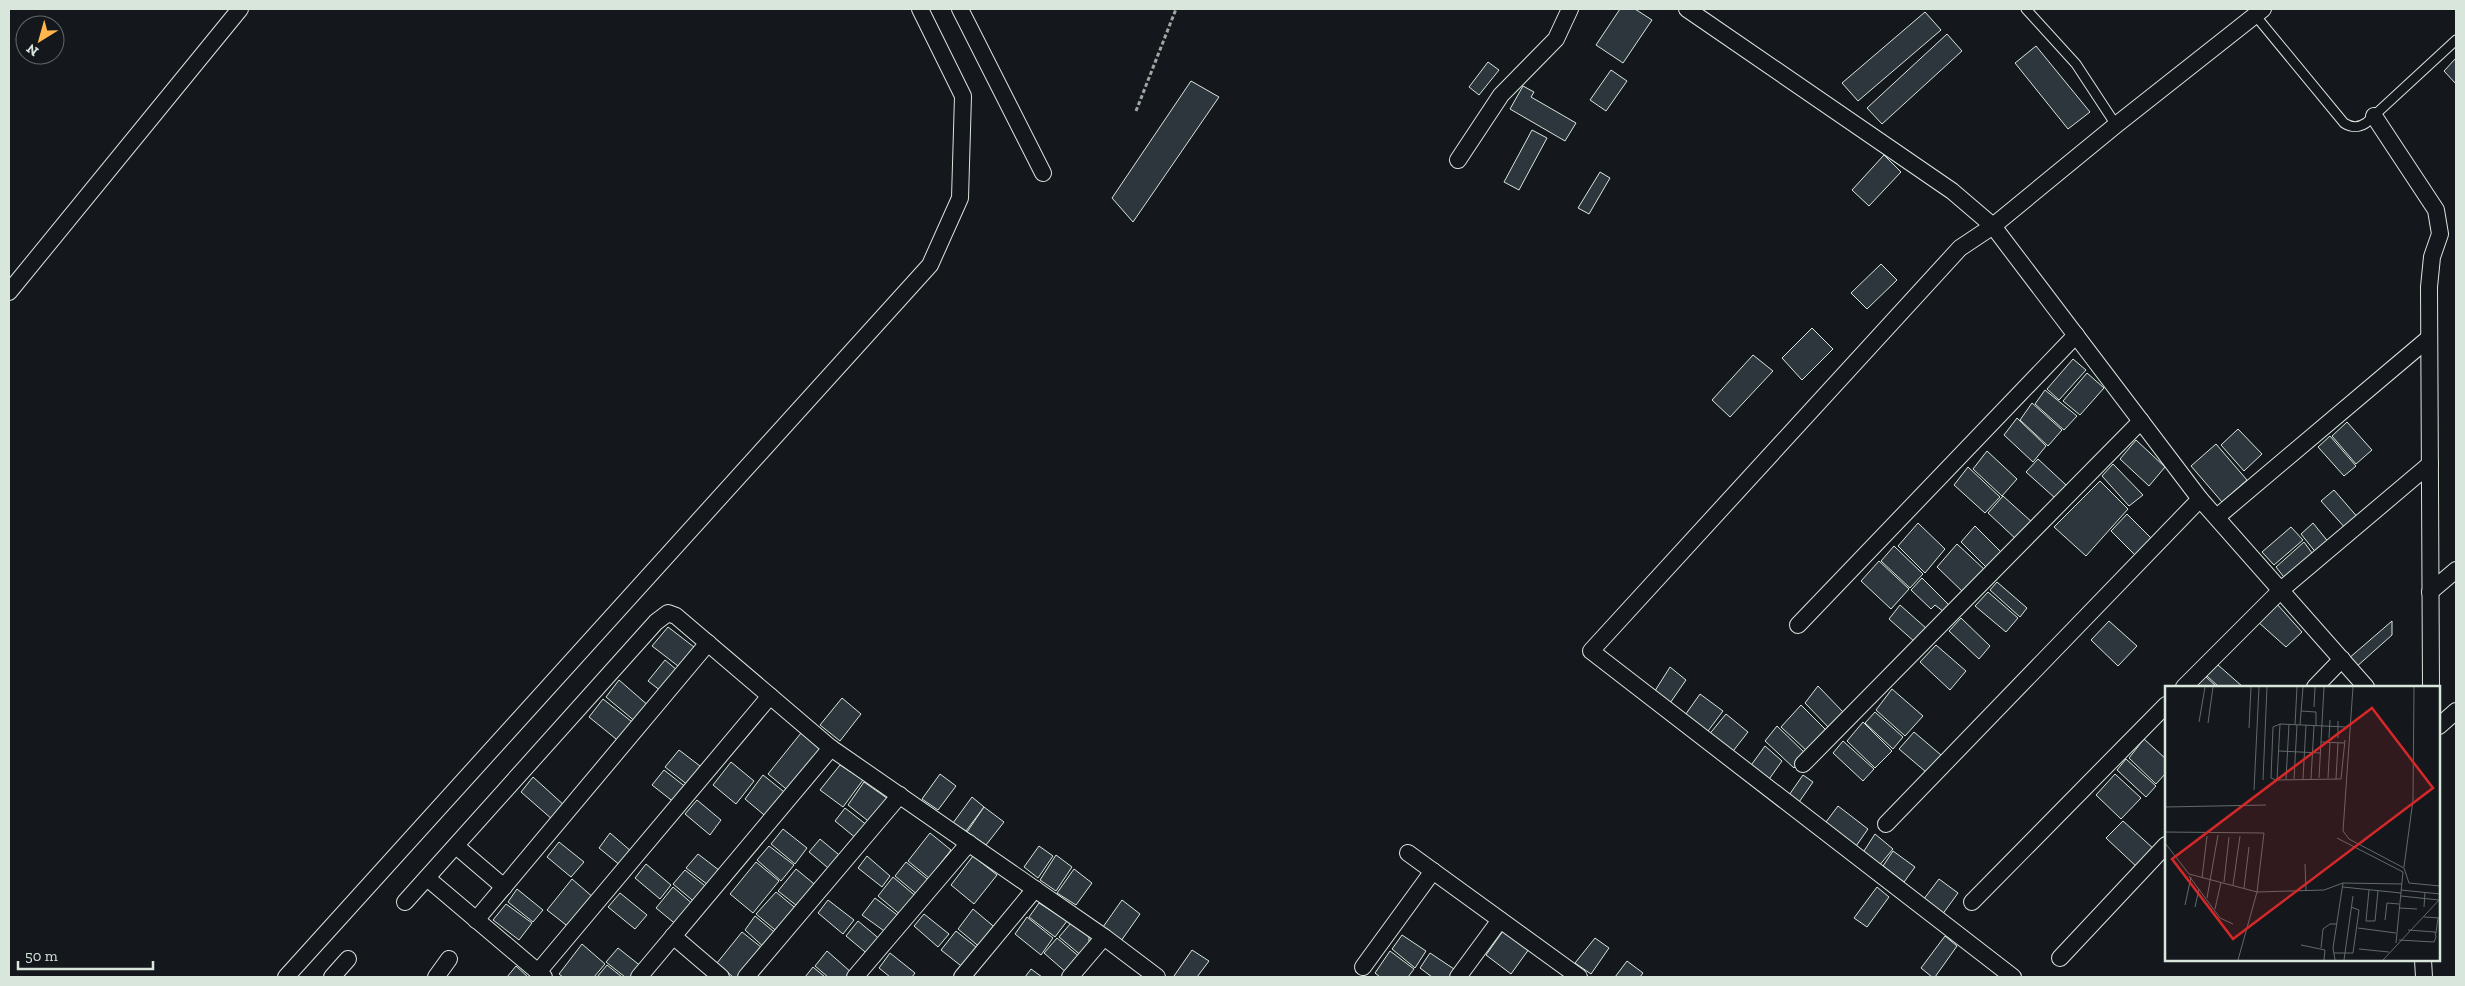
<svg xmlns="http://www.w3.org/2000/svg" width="2465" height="986" font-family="'Zilla Slab',serif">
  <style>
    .building { fill: #2c363c; stroke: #d8e6dc }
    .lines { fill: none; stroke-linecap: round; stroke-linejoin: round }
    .lane-casing { stroke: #d8e6dc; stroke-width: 11 }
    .street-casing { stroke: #d8e6dc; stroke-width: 18 }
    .path { stroke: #9da8a2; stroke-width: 3; stroke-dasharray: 4 2.5; stroke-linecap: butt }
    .lane { stroke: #14181c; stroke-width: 9 }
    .street { stroke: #14181c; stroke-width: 16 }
    .inset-road { fill: none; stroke: #626a69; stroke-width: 1 }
    .view { fill: #d62828; fill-opacity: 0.15; stroke: #d62828; stroke-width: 2.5 }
    .inset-edge { fill: none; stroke: #d8e6dc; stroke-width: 2.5 }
  </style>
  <rect width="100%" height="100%" fill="#14181c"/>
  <g class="building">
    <polygon points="1620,9 1635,9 1652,20 1623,63 1596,45"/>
    <polygon points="1925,12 1941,30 1858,101 1842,83"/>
    <polygon points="1947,34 1962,51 1882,124 1867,108"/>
    <polygon points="2036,46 2090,112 2068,129 2015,63"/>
    <polygon points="2456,58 2456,84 2444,71"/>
    <polygon points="1488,62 1499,70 1479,95 1469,87"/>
    <polygon points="1611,70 1627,81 1606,111 1590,100"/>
    <polygon points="1191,81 1219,97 1133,222 1112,198"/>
    <polygon points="1523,86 1534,92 1531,97 1576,123 1565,141 1510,109"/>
    <polygon points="1532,130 1547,138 1519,190 1504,182"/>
    <polygon points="1884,155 1901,172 1869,206 1852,190"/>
    <polygon points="1600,172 1610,178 1589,214 1578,208"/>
    <polygon points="1881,264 1897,280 1867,309 1851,293"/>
    <polygon points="1812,328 1833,349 1802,380 1782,358"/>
    <polygon points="1753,355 1773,371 1730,417 1712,400"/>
    <polygon points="2073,359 2086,370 2059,400 2047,389"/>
    <polygon points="2087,373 2104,388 2080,415 2063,401"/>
    <polygon points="2045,390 2077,416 2064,430 2035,404"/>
    <polygon points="2032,403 2062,430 2048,446 2020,420"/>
    <polygon points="2017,418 2046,446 2033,462 2004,435"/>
    <polygon points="2347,422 2372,450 2356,464 2332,436"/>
    <polygon points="2238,429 2262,454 2244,471 2221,445"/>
    <polygon points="2330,436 2356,466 2344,476 2318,447"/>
    <polygon points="2136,440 2165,467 2149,486 2120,459"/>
    <polygon points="2216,444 2247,480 2222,502 2191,466"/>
    <polygon points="1987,451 2017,479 2002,496 1973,469"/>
    <polygon points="2038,459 2066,485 2055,498 2026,472"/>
    <polygon points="2113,464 2143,495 2129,506 2102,476"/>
    <polygon points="1968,467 2000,497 1985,513 1954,485"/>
    <polygon points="2100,481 2128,509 2086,556 2054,527"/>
    <polygon points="2334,490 2360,520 2347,530 2321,501"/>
    <polygon points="2003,496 2033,523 2017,540 1988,513"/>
    <polygon points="2127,514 2154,541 2138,558 2111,531"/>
    <polygon points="1918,523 1945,549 1925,573 1898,546"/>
    <polygon points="2313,523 2330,544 2317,554 2301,534"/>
    <polygon points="1975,526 2002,553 1988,569 1961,542"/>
    <polygon points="2291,527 2303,540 2274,565 2262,552"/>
    <polygon points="2304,542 2315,557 2287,581 2276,567"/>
    <polygon points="1957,544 1985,570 1964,593 1937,567"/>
    <polygon points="1894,546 1923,574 1910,588 1881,561"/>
    <polygon points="1879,561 1909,589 1891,609 1861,581"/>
    <polygon points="1922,578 1950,606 1944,612 1935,605 1931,609 1911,590"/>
    <polygon points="1997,582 2027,608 2020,617 1990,590"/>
    <polygon points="1988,592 2018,618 2006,632 1975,606"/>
    <polygon points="2276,603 2302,632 2286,647 2257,621"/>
    <polygon points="1900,605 1927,629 1916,643 1889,619"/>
    <polygon points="1961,618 1990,646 1979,659 1949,631"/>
    <polygon points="2109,621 2137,646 2118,666 2091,640"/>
    <polygon points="2392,621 2392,635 2355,668 2348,659"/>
    <polygon points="668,627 694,647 678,666 652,646"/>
    <polygon points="1936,645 1966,671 1950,690 1920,662"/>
    <polygon points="665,660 677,670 661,691 648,681"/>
    <polygon points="2218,665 2243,687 2219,687 2207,676"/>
    <polygon points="1670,667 1686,680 1668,706 1653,694"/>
    <polygon points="2205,676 2217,687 2196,687"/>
    <polygon points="619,680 650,707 637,723 606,697"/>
    <polygon points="1818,686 1844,713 1831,730 1805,703"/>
    <polygon points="1892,689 1923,716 1905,736 1876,710"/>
    <polygon points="1700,694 1723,711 1705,735 1683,718"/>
    <polygon points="842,698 861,714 840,741 820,725"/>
    <polygon points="603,699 636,725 621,743 589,717"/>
    <polygon points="1801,705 1826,730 1807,751 1781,727"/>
    <polygon points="1875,712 1903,737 1893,749 1865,723"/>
    <polygon points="1726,714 1748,732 1730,755 1707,737"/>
    <polygon points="1863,722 1892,751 1875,768 1847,741"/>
    <polygon points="1777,726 1806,754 1794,768 1765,741"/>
    <polygon points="1914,732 1941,755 1926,772 1899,749"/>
    <polygon points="801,733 825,752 791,793 768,774"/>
    <polygon points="2144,739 2166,759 2166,773 2156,784 2129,758"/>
    <polygon points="1843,741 1874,769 1863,781 1833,753"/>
    <polygon points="1765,746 1782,761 1767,782 1749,768"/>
    <polygon points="679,750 704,769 689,786 665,767"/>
    <polygon points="2126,759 2156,786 2146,797 2117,770"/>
    <polygon points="731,762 754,781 736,804 713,785"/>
    <polygon points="840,765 863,780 843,807 820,790"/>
    <polygon points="664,770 687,788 675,803 652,785"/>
    <polygon points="940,774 956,786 938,810 922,799"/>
    <polygon points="2115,774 2141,798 2121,819 2096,795"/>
    <polygon points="763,775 788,795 769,819 745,799"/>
    <polygon points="1803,775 1813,782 1797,805 1787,798"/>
    <polygon points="533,777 565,806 553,820 521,792"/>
    <polygon points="864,782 891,801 872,824 848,805"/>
    <polygon points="972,797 984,807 966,831 953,823"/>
    <polygon points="697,800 721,820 710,835 685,814"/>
    <polygon points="1838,806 1868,829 1854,849 1823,826"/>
    <polygon points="984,807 1004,822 986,845 967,832"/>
    <polygon points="845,808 868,826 857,839 835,821"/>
    <polygon points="2123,821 2154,849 2138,868 2106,838"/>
    <polygon points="783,829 807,848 795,864 771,844"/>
    <polygon points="610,833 632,852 621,866 599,848"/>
    <polygon points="930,833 951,850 929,878 908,861"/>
    <polygon points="1875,834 1893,849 1878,867 1862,854"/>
    <polygon points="820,839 844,859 833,872 809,852"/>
    <polygon points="559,842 584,862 571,877 547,857"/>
    <polygon points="769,846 794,865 781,881 757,860"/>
    <polygon points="1039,846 1053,856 1038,878 1024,867"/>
    <polygon points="1893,851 1915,867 1904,882 1883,866"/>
    <polygon points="698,854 724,874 712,888 686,868"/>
    <polygon points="1056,855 1072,867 1056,891 1040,880"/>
    <polygon points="867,856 890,876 882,887 858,868"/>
    <polygon points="973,856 997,875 974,904 951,885"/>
    <polygon points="756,862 779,881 753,913 730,894"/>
    <polygon points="906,862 931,882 919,896 895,876"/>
    <polygon points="646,864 671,885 660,899 635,878"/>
    <polygon points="796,869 819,888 801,909 778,891"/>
    <polygon points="1074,869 1092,883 1076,905 1057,893"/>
    <polygon points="685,870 709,889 697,904 673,884"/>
    <polygon points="893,877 918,898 902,916 878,896"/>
    <polygon points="572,879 594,898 570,928 547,910"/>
    <polygon points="1939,879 1958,893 1942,915 1923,900"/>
    <polygon points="673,887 695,906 678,926 656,908"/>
    <polygon points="1877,887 1889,897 1867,927 1854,918"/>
    <polygon points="517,889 543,910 533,922 508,902"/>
    <polygon points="776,892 799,911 780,934 756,914"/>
    <polygon points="620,893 647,915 635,929 608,907"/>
    <polygon points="875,898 900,917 887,933 862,915"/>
    <polygon points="828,900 854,920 843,934 818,913"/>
    <polygon points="1122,900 1140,914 1121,941 1103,927"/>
    <polygon points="1039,903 1067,921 1055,937 1029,917"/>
    <polygon points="506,904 532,923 519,940 493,920"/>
    <polygon points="973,909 998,930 982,949 958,929"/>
    <polygon points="924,914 949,934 938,947 914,926"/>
    <polygon points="755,916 779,936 767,950 745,930"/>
    <polygon points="1027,917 1053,938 1041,955 1015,934"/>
    <polygon points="858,921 882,941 870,956 846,936"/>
    <polygon points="1071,923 1089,937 1089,951 1083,957 1059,937"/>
    <polygon points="956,931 981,951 965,969 941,950"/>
    <polygon points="1503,931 1529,949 1511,974 1486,955"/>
    <polygon points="742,932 766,951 743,977 733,977 717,963"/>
    <polygon points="1402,935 1426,951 1415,968 1392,949"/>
    <polygon points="1945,936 1957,946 1935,977 1932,977 1921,968"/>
    <polygon points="1057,938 1081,958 1068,974 1044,953"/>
    <polygon points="1595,938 1609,948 1591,974 1575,963"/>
    <polygon points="582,944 605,964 594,977 563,977 559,974"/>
    <polygon points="618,948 642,967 634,977 625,977 606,962"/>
    <polygon points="1192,950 1209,961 1197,977 1176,977 1174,976"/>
    <polygon points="827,951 852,973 849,977 828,977 815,966"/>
    <polygon points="1390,951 1414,969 1408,977 1380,977 1375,973"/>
    <polygon points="890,953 915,973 912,977 890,977 879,968"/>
    <polygon points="1430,953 1457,971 1453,977 1432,977 1420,968"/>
    <polygon points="1627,961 1643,973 1640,977 1615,977"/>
    <polygon points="607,965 622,977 597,977"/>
    <polygon points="516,966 528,977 507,977"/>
    <polygon points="813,967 825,977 805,977"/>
    <polygon points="1031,969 1042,977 1025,977"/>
  </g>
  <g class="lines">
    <defs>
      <g id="lane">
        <polyline points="2026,9 2076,64 2116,125"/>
        <path d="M2255,15L2344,123C2352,128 2358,128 2366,123L2456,40"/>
      </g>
      <g id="street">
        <polyline points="960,9 1043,173"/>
        <polyline points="1687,9 1952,191 1993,226 1960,248 1591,651 2013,977"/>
        <polyline points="2263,9 2116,125 1993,226 2200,499 2366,687"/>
        <polyline points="2374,116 2436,210 2440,234 2432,257 2429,287 2431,687"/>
        <polyline points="1458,160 1501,95 1556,39 1570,9"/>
        <polyline points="9,292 240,9"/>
        <polyline points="2217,517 2429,338"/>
        <polyline points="2430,592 2456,570"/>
        <polyline points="1798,625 2076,335"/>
        <polyline points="2184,687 2281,590 2430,464"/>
        <polyline points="2315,687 2342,659"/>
        <polyline points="2439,726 2456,711"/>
        <polyline points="1803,764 2141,421"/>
        <polyline points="1886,824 2200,499"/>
        <polyline points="456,846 504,887"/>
        <polyline points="1408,853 1579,977"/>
        <polyline points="427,878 544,977"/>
        <polyline points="405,902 656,622 668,613 676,616 831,748 1104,937 1157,977"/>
        <polyline points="1972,902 2166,705"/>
        <polyline points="476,920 708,643"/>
        <polyline points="673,936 721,977"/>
        <polyline points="2060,958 2166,845"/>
        <polyline points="2423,960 2424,977"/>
        <polyline points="1363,967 1433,871"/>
        <polyline points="538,972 770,696"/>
        <polyline points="286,977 930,265 960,198 963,96 920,9"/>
        <polyline points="332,977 348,959"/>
        <polyline points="436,977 449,959"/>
        <polyline points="639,977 831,748"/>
        <polyline points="746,977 900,795"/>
        <polyline points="855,977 969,843"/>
        <polyline points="962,977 1035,889"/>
        <polyline points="1070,977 1104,937"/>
        <polyline points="1458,977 1500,920"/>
      </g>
    </defs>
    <use href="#lane" class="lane-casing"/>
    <use href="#street" class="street-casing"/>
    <polyline class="path" points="1136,111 1176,9"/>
    <use href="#lane" class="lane"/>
    <use href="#street" class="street"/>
  </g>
  <g transform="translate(2165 686)">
    <rect width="275" height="275" fill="#14181c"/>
    <path class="inset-road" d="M188,1L178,145L184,153L239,182L244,197L275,200M149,21L150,1M136,25L151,26V40M34,36L40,1M43,37L48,1M130,39L132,1M135,39L138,1M84,42L86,1M164,52L165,34M173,52V35M180,54L176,93L112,94L115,38L181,41M156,56L179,57M114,65L156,67M154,92L159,1M163,92L165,56M129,93L132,39M138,93L141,39M146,93L149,40M171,93L173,57M98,94L102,1M111,94L106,92L108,41L115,38M121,94L124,38M89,104L94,1M0,121L101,119M0,146L99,147L92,206L159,204L178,197L237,198M172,152L238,186L231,257M0,157L24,188L92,206L73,274M140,178L141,204M239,181L248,114L249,1M24,190L55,232L68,238M37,192L42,150M59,196L64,151M68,199L75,150M178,201L236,207M79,202L84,161M204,204L201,235H210L213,205M236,204L275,208M236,210L274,214M42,212L53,149M20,219L26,191M30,221L34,203M259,221L260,206M234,222L252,223M50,223L56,196M259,231L275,232M220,234L222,217L234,218M193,242L231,247M243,244L270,246L271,251M271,247L273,232M234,254L269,256L271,251M136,259L160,264L159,274M156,262L158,243L165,238H172M194,263L224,266M169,267H188L194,224L186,221M170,274L168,262L178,197M179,274L188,210M218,274L275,213"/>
    <path class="view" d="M207,22L268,102L68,253L7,173Z"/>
    <rect width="275" height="275" class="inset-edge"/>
  </g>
  <rect width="2465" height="986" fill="none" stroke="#d8e6dc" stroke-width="20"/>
  <g transform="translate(40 40) rotate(217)"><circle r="24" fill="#14181c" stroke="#626a69"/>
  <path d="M0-4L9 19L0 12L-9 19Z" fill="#ffb74d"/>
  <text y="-8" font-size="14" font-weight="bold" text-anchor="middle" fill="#d8e6dc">N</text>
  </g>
  <path d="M18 961v8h135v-8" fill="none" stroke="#d8e6dc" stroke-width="2.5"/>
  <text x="25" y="961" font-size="15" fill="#d8e6dc" stroke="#14181c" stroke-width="4" paint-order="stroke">50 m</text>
</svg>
